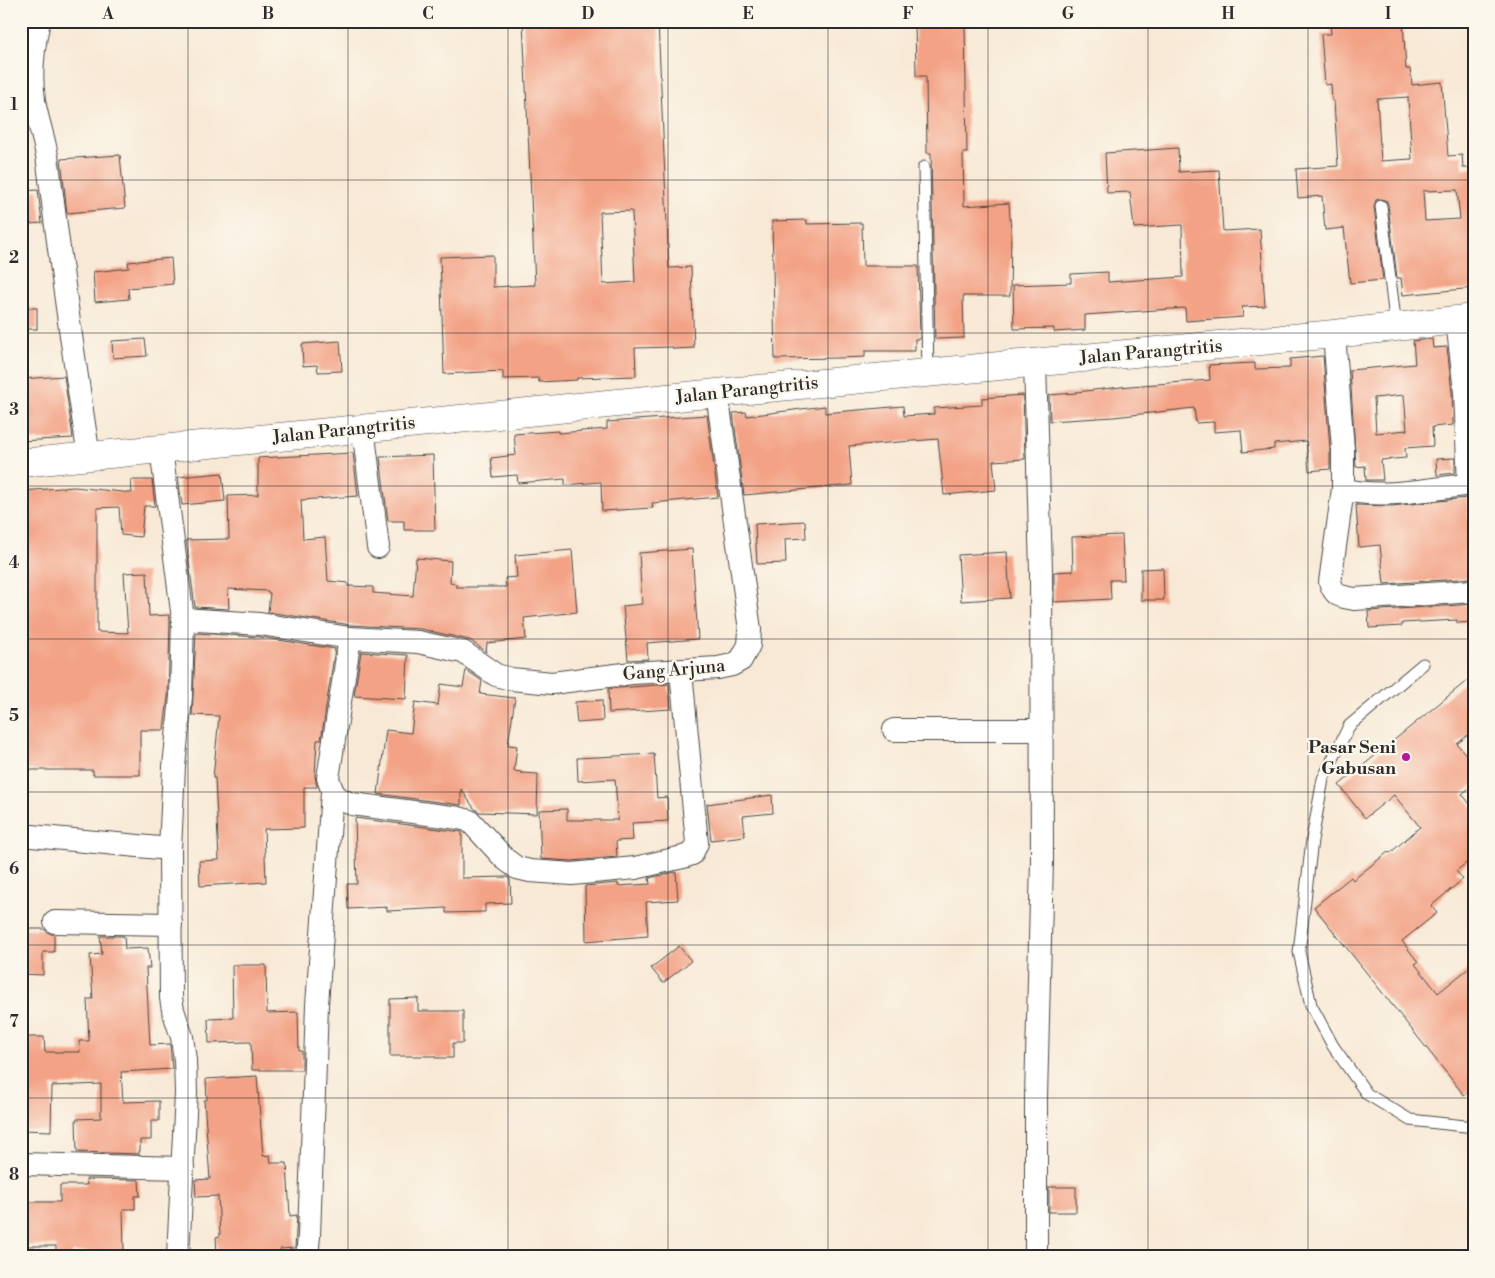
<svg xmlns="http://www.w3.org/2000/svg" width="1495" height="1278" font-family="'Libre Bodoni',serif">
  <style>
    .building { fill: #f3a285; fill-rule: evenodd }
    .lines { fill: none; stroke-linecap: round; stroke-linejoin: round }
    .lane-casing { stroke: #4a4845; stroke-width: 13 }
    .street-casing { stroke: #4a4845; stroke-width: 24 }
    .primary-casing { stroke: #4a4845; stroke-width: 29 }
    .lane { stroke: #fff; stroke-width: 11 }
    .street { stroke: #fff; stroke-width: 22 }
    .primary { stroke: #fff; stroke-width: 28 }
    .grid { fill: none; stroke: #2b2b2b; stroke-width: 1; stroke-opacity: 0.55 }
    .poi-dot { fill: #b5179e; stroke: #fbf7ec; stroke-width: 2 }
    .labels { text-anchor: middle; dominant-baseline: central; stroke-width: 4.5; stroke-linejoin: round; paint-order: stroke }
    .street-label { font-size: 18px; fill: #2b2b2b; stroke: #fbf7ec }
    .poi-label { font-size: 18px; font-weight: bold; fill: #2b2b2b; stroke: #fbf7ec; text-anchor: end }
    .neatline { fill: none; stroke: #2b2b2b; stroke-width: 2 }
    .grid-label { font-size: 16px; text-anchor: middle; font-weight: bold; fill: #2b2b2b }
  </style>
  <rect width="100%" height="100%" fill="#fbf7ec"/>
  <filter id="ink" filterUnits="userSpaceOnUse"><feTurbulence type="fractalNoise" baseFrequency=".02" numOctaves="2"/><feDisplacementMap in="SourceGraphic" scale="10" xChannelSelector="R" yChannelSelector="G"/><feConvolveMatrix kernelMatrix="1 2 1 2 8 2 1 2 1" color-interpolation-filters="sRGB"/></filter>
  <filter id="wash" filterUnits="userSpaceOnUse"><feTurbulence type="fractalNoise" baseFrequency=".0096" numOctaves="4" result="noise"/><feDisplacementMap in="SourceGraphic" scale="20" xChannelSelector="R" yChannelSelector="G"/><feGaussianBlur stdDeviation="1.12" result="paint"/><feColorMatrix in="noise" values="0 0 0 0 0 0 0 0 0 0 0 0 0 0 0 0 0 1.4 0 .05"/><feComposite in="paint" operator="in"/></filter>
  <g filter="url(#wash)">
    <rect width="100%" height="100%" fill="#f8e9d6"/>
    <g id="blocks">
      <g class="building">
        <path d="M523,21H658L669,268L691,267L694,348L673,349V347L635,348L636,376L577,378V380L539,382L538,378L503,379V371L444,374L440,257L493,255V287L535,285ZM632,211L635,282L603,284L600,212Z"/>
        <polygon points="915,21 965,21 967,153 963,153 964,206 1009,203 1011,231 1010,296 963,296 964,338 935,339 931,153 927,153 926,76 916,76"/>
        <path d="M1330,21H1403L1406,69H1410L1412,85L1442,82L1448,156L1462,155L1463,168H1474V288L1403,295L1401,278H1397L1388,205L1387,201L1381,199L1376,200L1374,207L1383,280L1350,283L1344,228L1325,230L1322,196L1298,198L1296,169L1338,166L1334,101H1332L1331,84L1325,85L1321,34H1331ZM1408,97L1412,159L1381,161L1377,99ZM1457,190L1460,219L1425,221L1423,191Z"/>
        <polygon points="1178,148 1179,172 1219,170 1223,231 1260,229 1265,306 1242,307 1243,317 1186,321 1185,308 1085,315 1085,330 1054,332 1054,328 1014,329 1013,285 1071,283 1071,274 1108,272 1108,282 1183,277 1182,225 1134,228 1130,192 1107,193 1105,153"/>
        <polygon points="120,155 125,208 67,213 61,159"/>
        <polygon points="38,190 42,223 30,224 28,209 21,210 21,191"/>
        <polygon points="807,220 807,224 862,223 863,266 918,266 920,339 915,339 915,351 865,351 865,357 839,358 775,359 772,221"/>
        <polygon points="171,258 173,284 128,288 129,299 95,302 93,272 129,268 128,262"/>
        <rect x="21" y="308" width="16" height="21"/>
        <polygon points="145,339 147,356 113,358 112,341"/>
        <path d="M1432,339L1433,348L1447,347L1452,393L1453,425L1432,427L1433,446L1405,448L1406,458L1381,460L1383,480H1366L1365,466L1356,467L1350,370L1415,364L1413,341ZM1404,395L1407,430L1376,433L1374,398Z"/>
        <polygon points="340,341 342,371 318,372 317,365 303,366 302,344"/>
        <polygon points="1323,356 1330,450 1330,469 1309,471 1306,441 1274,444 1274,449 1243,452 1241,430 1214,432 1214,422 1196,423 1194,408 1114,417 1050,421 1049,395 1076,393 1076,392 1130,386 1210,380 1209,365 1255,363 1255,369 1290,368 1290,359"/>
        <polygon points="64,376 73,438 21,441 21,379"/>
        <polygon points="1023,395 1025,459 993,461 996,490 944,495 938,439 849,446 852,485 744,495 733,413 746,412 747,416 825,406 825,413 903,406 904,416 934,414 934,408 982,405 982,398"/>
        <polygon points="707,415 718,497 652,503 653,508 602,511 601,482 565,485 565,479 518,483 517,475 493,477 491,458 516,455 514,434 558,431 558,433 607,429 607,422"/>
        <polygon points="353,453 358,496 301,500 303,539 325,537 328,581 348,583 348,586 373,587 373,593 413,596 416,558 451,561 450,583 456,584 456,587 506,587 505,578 517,577 515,555 572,550 577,612 524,618 526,639 487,643 486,652 470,640 421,629 351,625 268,612 270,593 268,593 268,591 228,589 229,609 195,607 186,540 229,539 228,496 258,495 258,458"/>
        <polygon points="433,455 435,530 404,530 404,521 388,521 380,457"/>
        <polygon points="1455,458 1455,473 1437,475 1436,459"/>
        <polygon points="222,473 225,501 182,505 178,477"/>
        <polygon points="131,480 152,480 155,506 144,506 141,537 121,535 119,507 97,508 97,632 128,633 124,573 147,572 149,616 169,615 170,620 168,696 164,730 140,730 140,775 93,775 93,770 21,770 21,491 74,487 132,493"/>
        <polygon points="1467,498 1473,578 1384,584 1380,545 1359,547 1356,505 1392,506"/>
        <polygon points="805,521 806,538 785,539 786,563 757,564 755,524"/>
        <polygon points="1122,535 1124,580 1110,580 1111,599 1054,602 1054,572 1073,571 1072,537"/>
        <polygon points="692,549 698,639 647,643 648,659 628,660 623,606 642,604 639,553"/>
        <polygon points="1007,552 1010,598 961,601 958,555"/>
        <polygon points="1163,568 1164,600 1141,600 1141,569"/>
        <polygon points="1474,604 1474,622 1457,623 1457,620 1402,623 1402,626 1369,628 1368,611"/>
        <polygon points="196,633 259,637 335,649 321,740 317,740 315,776 317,787 304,787 304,828 264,829 266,882 200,886 199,861 219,860 215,778 213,778 219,716 192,715"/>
        <polygon points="361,652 408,655 406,699 354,696"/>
        <polygon points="466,670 482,681 480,694 515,698 508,745 517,746 514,771 521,772 521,773 538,774 537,814 479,812 474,808 461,789 461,805 378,794 386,730 411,733 415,702 438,705 441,684 463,687"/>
        <polygon points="1474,675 1474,730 1457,744 1474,764 1474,784 1462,794 1474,809 1474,857 1456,871 1463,879 1431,906 1437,913 1402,941 1418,962 1415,964 1438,993 1474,964 1474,1088 1464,1095 1314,907 1351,877 1353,880 1388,852 1390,853 1420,827 1394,795 1365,818 1339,785"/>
        <polygon points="669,684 671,709 609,713 608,689"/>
        <polygon points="602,700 603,721 577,723 575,702"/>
        <polygon points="654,754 657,798 667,797 668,821 632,823 633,840 616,841 617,857 572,861 541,859 539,810 567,809 567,820 618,820 615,779 578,781 577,758"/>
        <polygon points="772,795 773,813 743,816 745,836 711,840 707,804"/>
        <polygon points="355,818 462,832 462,878 507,877 510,879 511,903 485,904 485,912 446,913 446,908 387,911 387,907 348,909 347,884 357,884"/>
        <polygon points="676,872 678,900 646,902 648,936 586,941 585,886 618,883 618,886 650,884 649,878"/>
        <polygon points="21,929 44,929 49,933 54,935 54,952 43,952 43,975 21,974"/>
        <polygon points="100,936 124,936 125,949 148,948 150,968 146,968 150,1045 170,1044 172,1069 121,1072 123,1102 159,1101 159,1121 151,1121 151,1140 140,1140 140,1151 139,1151 139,1154 77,1152 76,1119 101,1118 101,1084 52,1086 51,1131 21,1130 21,1037 44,1037 45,1052 80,1052 79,1041 89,1041 87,999 93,999 90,955 102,954"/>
        <polygon points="679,946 691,961 663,983 651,968"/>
        <polygon points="232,965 266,965 267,1013 298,1012 299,1051 302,1051 302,1070 252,1070 251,1042 209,1043 208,1019 233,1018"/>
        <polygon points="418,998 418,1011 463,1011 463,1043 453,1043 453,1058 435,1058 435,1056 390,1056 390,999"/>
        <polygon points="257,1076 263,1156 270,1155 271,1163 287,1163 290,1216 297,1215 295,1248 280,1249 280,1257 252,1257 251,1253 217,1254 216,1237 220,1236 218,1196 196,1197 195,1180 210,1179 204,1100 207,1100 206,1079"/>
        <polygon points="86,1179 139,1180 140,1196 135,1196 135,1209 123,1209 124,1252 72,1252 72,1257 56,1257 56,1246 25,1246 24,1202 60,1202 60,1185 87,1185"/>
        <rect x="1049" y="1187" width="27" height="25"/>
      </g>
    </g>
  </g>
  <g filter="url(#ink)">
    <use href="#blocks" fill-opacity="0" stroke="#4a4845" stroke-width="1"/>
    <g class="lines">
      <defs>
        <g id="lane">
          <polyline points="924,167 928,373"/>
          <polyline points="1381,206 1396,327"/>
          <polyline points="1423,664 1349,726 1323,779 1312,840 1299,952 1311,1005 1333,1046 1367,1094 1410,1120 1474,1127"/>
        </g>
        <g id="street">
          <path d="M39,21C33,48 30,73 34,100C37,121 46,142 48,163C60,261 74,359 89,457"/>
          <polyline points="1457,320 1465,392 1469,485"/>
          <path d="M1334,334L1343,449V489L1330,582C1335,597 1340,596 1354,599L1474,591"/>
          <polyline points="1035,363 1041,570 1042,861 1036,1097 1036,1257"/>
          <polyline points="363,428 378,547"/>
          <polyline points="161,449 183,619 181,697 174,767 170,849 171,998 173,1010 182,1037 185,1060 186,1093 178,1257"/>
          <path d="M1343,489C1381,500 1434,488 1474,484"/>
          <polyline points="183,619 260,624 350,638 418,642 463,652 496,675 511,679 552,683 632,673 718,668 732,665 741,660 749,645 750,630 717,393"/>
          <path d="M350,638L328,778C333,795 335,798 352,804L459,818L470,821L505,859L517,868L530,871L572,874L635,868L683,857L692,854L697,843L681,671"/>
          <polyline points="894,730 1041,730"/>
          <polyline points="21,835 170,849"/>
          <polyline points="55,922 171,924"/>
          <polyline points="21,1164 183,1168"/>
          <polyline points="307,1257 309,1236 317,1005 332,792"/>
        </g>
        <polyline id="primary" points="21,463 717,393 1334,334 1474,318"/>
      </defs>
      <use href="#lane" class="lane-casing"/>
      <use href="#street" class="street-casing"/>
      <use href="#primary" class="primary-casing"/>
      <use href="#lane" class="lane"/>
      <use href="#street" class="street"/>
      <use href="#primary" class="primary"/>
    </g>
  </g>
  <path class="grid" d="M188,21V1257M348,21V1257M508,21V1257M668,21V1257M828,21V1257M988,21V1257M1148,21V1257M1308,21V1257M21,180H1474M21,333H1474M21,486H1474M21,639H1474M21,792H1474M21,945H1474M21,1098H1474"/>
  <circle class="poi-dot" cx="1406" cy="757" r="5"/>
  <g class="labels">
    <g class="street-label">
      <text transform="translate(1151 352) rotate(-5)">Jalan Parangtritis</text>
      <text transform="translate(747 390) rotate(-6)">Jalan Parangtritis</text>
      <text transform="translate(344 430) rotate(-6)">Jalan Parangtritis</text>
      <text transform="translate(674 670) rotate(-5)">Gang Arjuna</text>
    </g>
    <g class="poi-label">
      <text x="1396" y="747">Pasar Seni<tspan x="1396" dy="21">Gabusan</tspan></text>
    </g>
  </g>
  <rect width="1495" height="1278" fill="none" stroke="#fbf7ec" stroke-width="55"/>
  <rect x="28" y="28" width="1440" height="1222" class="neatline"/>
  <g class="grid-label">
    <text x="108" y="19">A</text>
    <text x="268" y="19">B</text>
    <text x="428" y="19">C</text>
    <text x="588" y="19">D</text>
    <text x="748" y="19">E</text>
    <text x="908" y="19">F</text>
    <text x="1068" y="19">G</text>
    <text x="1228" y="19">H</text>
    <text x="1388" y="19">I</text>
    <text x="14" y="110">1</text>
    <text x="14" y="263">2</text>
    <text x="14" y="415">3</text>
    <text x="14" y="568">4</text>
    <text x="14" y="721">5</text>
    <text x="14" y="874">6</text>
    <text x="14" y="1027">7</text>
    <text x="14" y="1180">8</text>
  </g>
</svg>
